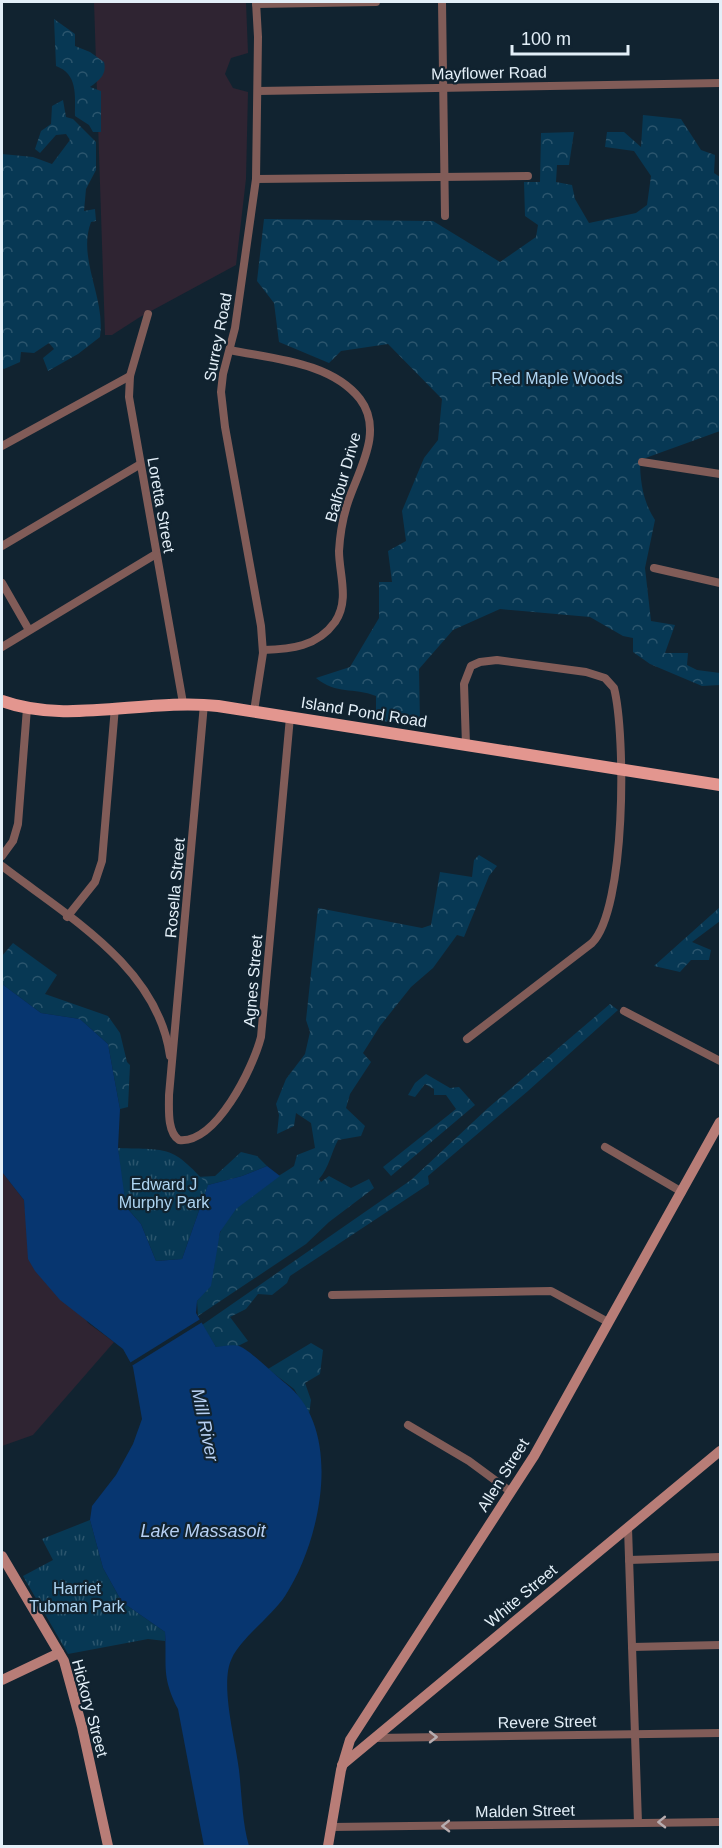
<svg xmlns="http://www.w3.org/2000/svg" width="722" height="1848" font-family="Arial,sans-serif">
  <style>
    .education { fill: #2f2432 }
    .forest { fill: url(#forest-crowns) }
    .park { fill: url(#park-tufts) }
    .water { fill: #073670 }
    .pier { fill: #112330 }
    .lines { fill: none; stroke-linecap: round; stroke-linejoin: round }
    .street { stroke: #815c58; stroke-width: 8 }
    .secondary { stroke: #b87d77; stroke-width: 10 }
    .primary { stroke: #e3968f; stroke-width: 12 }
    .oneway { stroke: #b7adb0 }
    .labels { text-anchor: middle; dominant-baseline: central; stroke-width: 4.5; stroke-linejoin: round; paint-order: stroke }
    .street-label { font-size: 16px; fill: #e3eff8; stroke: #112330 }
    .park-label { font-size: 16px; fill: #afd5f2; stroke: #112330 }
    .water-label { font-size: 18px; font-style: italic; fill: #b7d0f3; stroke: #112330 }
  </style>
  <defs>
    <pattern id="forest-crowns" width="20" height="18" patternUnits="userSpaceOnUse" patternTransform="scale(1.5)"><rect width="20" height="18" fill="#073854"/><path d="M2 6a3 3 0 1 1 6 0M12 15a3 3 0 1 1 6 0" fill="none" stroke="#2b556d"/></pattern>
    <pattern id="park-tufts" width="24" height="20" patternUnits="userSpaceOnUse" patternTransform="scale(1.5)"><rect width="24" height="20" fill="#073854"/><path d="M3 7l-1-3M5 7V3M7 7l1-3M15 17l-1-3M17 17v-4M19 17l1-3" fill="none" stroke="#2b556d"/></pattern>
  </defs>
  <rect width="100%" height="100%" fill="#112330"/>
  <g class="education">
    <polygon points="94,2 246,2 248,53 231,58 225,74 233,88 248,92 246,179 236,265 140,317 112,335 105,335"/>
    <polygon points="2,1172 24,1200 27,1227 88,1323 114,1342 33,1435 2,1446"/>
  </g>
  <g class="forest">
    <path d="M54,19L75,34V46L90,52L104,62C107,74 100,80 90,87L101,91V132H93L89,125L75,116C75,95 78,74 56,66Z"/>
    <path d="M63,100L66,117L73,119L96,142V170L86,189L84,211L95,209L96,221L91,222C77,259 106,298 100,337L78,354L48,371L43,358L54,349L49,343L34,353L21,352L20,362L4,369L2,368V154L33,157L52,164L70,140L66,134L56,135L40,153L35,149L41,131L51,124L52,106Z"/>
    <path d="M643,115L681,119L701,150L715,155L714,173L720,177V431L640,460C640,481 643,502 655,520L645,568L651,621L675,625L665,653H688L687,665L697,670L720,673V685L702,686L650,664L633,652V638L623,636L590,617L500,609L453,630L419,669L420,723L376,721V696C353,687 337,695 316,678L350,667L379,618V582H392L388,551L406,541L402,511L424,458L438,440L442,399L388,344L341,351L329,363L279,342L274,303L257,281L264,219L433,221L500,262L536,237L538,225L525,216L524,182H540L541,133L574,132L569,165H557L556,182L572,185L575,199L589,223L636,213L647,205L651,176L634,151L605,147L607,132H624L641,147Z"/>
    <path d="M479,855L497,866L489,876L464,937L457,935L433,968L411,987L380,1026L363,1053L371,1062L350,1094L346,1108L365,1126L361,1136L338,1140C331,1153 329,1168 319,1179L321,1182L329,1176L351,1188L369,1179L374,1188L329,1222L306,1244L198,1316L197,1301C221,1274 210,1264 220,1233C229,1204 270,1182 294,1166L297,1155L315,1148L311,1123L296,1113L294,1126L277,1134L279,1115L276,1104L286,1079L305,1054L310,1032L306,1020L318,908L422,928L431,925L440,872L472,877L474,860Z"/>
    <polygon points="720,907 720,921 692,942 711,950 709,960 691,960 680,972 654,966"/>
    <polygon points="13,943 57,975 45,994 108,1016 120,1033 127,1062 130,1065 128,1107 120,1109 108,1044 80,1019 41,1013 2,984 2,956"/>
    <polygon points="610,1004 618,1010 528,1091 428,1176 429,1184 290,1276 287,1283 272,1295 258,1294 246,1309 230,1317 248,1341 238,1346 216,1347 202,1325 411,1180 488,1108"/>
    <polygon points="426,1074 450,1088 459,1087 475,1105 391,1176 383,1167 456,1109 446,1095 434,1095 434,1089 425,1084 415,1097 408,1095 415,1083"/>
    <polygon points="241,1152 257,1156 267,1166 242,1176 208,1185 206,1192 197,1177 215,1176"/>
    <polygon points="311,1343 323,1350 320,1374 305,1383 311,1400 309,1415 294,1389 268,1369"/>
  </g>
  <g class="park">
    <path d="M118,1148C170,1150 171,1145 208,1185L182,1259L156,1261L141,1224L121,1201Z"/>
    <polygon points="90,1520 103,1568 122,1602 165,1632 165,1641 148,1639 68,1654 23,1576 53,1560 42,1539"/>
  </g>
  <path class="water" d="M2,984L41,1013L80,1019L108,1044L120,1109L118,1148L126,1207L141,1224L156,1261L182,1259L208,1185L242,1176L267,1166L280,1176L236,1209L220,1232L211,1286L197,1301L196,1313L216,1347C222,1346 233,1344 239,1346C251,1351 274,1374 285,1383C345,1429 321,1541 285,1596C272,1616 241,1638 232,1658C219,1683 236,1742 239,1770C242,1796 242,1821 249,1846H204L178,1709C161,1676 167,1666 165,1632L122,1602L103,1568L90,1520L92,1506L116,1475L133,1444L142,1419L133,1367L123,1349L60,1300L35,1271L28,1259L24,1200L2,1172Z"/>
  <polygon class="pier" points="202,1318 204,1321 130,1367 128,1364"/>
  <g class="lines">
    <g class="street">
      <polyline points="442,2 445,216"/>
      <polyline points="256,4 376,2"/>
      <polyline points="258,91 720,83"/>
      <polyline points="256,179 528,176"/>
      <polyline points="148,314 130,376 129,397 183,703"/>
      <path d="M230,350C273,359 331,362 360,399C384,431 359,469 348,502C343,517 340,534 339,551C339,574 350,600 335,622C317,647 291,649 263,650"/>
      <polyline points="2,446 130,376"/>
      <polyline points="642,462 720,474"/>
      <polyline points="2,546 139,465"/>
      <polyline points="654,568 720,583"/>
      <polyline points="2,583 29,630"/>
      <polyline points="2,647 156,554"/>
      <path d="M204,704L169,1095C169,1109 167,1132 179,1140C216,1144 253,1068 261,1037L290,717"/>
      <polyline points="254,711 263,653 261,626 225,427 221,392 223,374 235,328 256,179 258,37 256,2"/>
      <path d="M466,745L464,684L471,666L480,662L497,660L586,672L605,678L614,688C626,735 626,909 592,943L467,1039"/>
      <polyline points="2,856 13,841 18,824 27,708"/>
      <path d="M2,866C67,916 158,967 170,1056"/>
      <polyline points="67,917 95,882 102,861 115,707"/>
      <polyline points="624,1011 720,1061"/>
      <polyline points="605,1147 682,1192"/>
      <polyline points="332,1295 551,1291 608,1322"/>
      <polyline points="408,1425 469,1461 511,1492"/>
      <polyline points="628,1528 638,1823"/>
      <polyline points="629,1560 720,1557"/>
      <polyline points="632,1647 720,1645"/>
      <polyline points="375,1738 720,1733"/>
      <polyline points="331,1827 720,1822"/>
    </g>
    <g class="secondary">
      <polyline points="2,1556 64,1661 82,1727 108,1846"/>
      <polyline points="2,1680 59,1653"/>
      <polyline points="342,1765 720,1451"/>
      <polyline points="328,1846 341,1770 350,1740 534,1456 720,1122"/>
    </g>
    <path class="primary" d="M2,701C68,725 146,698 218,706L720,785"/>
  </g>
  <defs><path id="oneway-chevron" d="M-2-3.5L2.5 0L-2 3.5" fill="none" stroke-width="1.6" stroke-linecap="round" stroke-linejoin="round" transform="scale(1.5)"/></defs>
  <g class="oneway">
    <use href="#oneway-chevron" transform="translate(433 1737)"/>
    <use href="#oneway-chevron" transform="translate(662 1822) rotate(179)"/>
    <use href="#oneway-chevron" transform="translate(446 1826) rotate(179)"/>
  </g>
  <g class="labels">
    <g class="street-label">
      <text transform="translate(489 73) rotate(-1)">Mayflower Road</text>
      <text transform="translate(218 337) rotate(-79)">Surrey Road</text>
      <text transform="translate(343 477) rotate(-74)">Balfour Drive</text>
      <text transform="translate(161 505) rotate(80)">Loretta Street</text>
      <text transform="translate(364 712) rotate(9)">Island Pond Road</text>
      <text transform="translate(175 888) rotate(-85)">Rosella Street</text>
      <text transform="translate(253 981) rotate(-85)">Agnes Street</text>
      <text transform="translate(503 1475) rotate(-58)">Allen Street</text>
      <text transform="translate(521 1596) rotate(-40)">White Street</text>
      <text transform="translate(90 1708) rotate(75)">Hickory Street</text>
      <text transform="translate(547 1722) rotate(-1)">Revere Street</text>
      <text transform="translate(525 1811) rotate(-1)">Malden Street</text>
    </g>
    <g class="park-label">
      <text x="557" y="378">Red Maple Woods</text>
      <text x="164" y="1184">Edward J<tspan x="164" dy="18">Murphy Park</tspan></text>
      <text x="77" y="1588">Harriet<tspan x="77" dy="18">Tubman Park</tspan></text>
    </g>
    <g class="water-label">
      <text transform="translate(205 1425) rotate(78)">Mill River</text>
      <text x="203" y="1531">Lake Massasoit</text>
    </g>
  </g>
  <rect width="722" height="1848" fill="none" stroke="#e3eff8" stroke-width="6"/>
  <path d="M512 45v9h116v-9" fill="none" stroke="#e3eff8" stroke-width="3"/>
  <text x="521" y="45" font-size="18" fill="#e3eff8" stroke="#112330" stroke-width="4.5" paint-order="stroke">100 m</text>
</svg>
